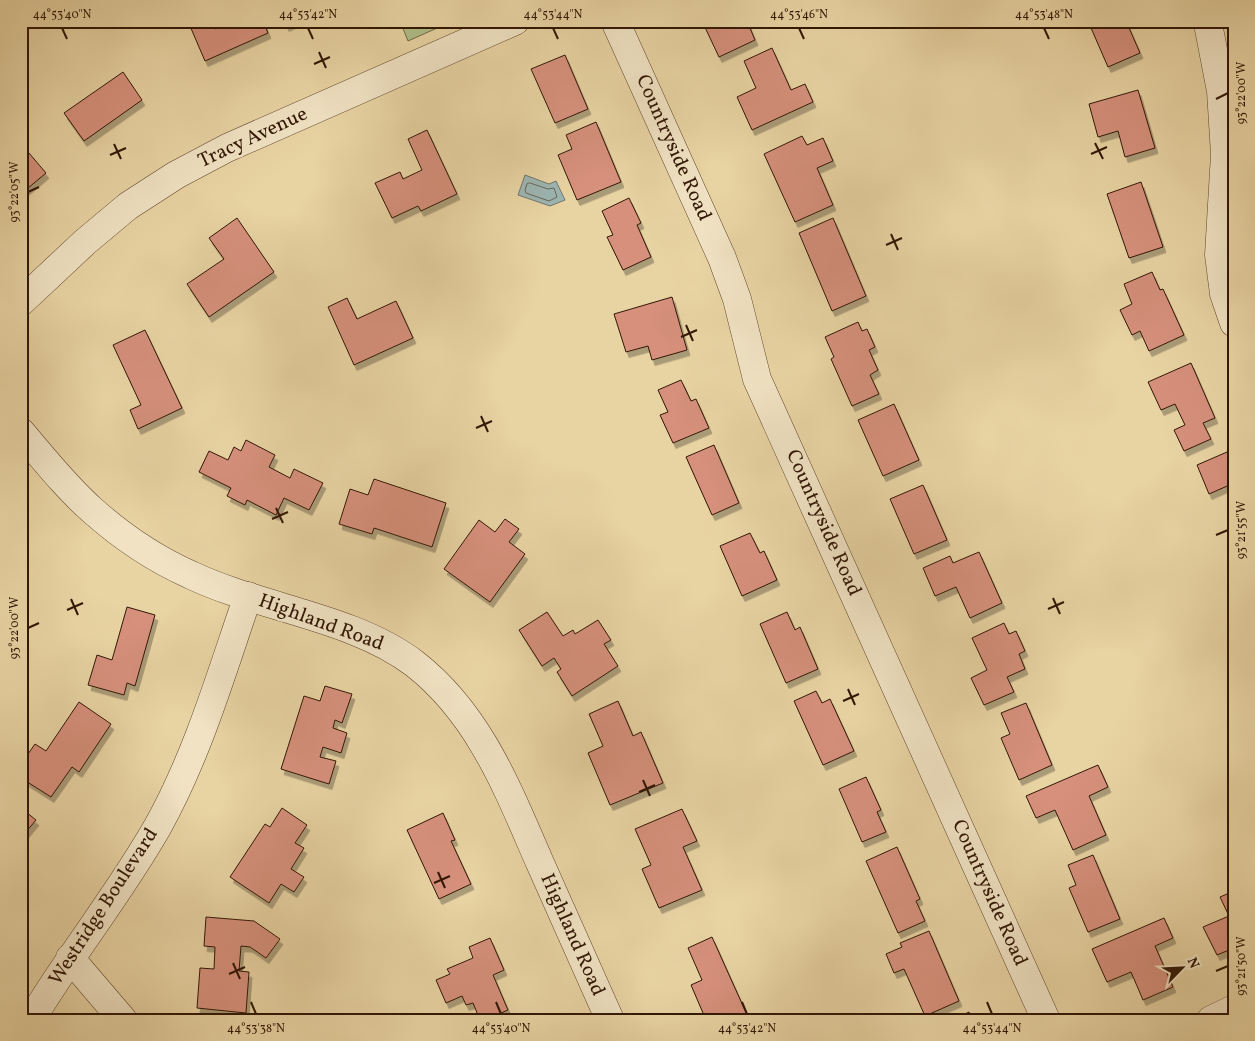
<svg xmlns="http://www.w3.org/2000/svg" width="1255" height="1041" font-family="Vollkorn,serif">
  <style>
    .green { fill: #b0be89; stroke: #706a47 }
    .water { fill: #9cb5b1; stroke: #71766c }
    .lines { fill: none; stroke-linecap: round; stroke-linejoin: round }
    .shore { stroke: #66665b; stroke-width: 1 }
    .building { fill: #d6907b; stroke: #311705; filter: url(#shadow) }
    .minor-casing { stroke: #5f462c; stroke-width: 29 }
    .tertiary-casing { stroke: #5f462c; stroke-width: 29 }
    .minor { stroke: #f0e2c3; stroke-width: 28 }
    .tertiary { stroke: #f0e2c3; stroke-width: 28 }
    .ticks { fill: none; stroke: #311705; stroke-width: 2 }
    .labels { text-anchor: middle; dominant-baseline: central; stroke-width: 5; stroke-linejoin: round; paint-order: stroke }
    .street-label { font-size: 20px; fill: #311705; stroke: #f0e2c3 }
    .neatline { fill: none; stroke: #311705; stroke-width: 2 }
    .ticks-label { font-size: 12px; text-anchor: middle; fill: #311705 }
  </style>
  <defs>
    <filter id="shadow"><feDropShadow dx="3" dy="5.5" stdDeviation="0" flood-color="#0004"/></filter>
  </defs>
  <rect width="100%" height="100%" fill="#e8d3a3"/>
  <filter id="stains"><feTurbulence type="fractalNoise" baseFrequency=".004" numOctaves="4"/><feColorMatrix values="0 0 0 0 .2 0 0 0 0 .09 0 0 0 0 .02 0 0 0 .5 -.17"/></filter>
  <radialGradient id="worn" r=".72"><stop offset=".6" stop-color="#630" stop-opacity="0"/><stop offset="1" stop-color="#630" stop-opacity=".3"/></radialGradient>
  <polygon class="green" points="400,21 453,21 408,41"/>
  <polygon class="water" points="525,175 549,184 556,181 565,200 550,206 518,195"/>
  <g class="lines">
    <polygon class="shore" points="530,183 548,189 554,188 557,197 549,201 526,193 525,190 527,184"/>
  </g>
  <g class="building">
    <polygon points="201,21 212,21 215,29 231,21 263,21 268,33 205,61 190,26"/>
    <polygon points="284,21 297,21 286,26"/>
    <polygon points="702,21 747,21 755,40 719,57"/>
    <polygon points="1088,21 1126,21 1140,53 1108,67"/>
    <polygon points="772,48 791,90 805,84 813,102 752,130 737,97 756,88 744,61"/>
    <polygon points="565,55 588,109 555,123 531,69"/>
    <polygon points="123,72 142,100 84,141 64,113"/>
    <polygon points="1138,90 1155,148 1125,157 1118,131 1098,137 1089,104"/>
    <polygon points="596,122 621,182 577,200 558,155 572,149 566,135"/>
    <polygon points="427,130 457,194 421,211 418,206 392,218 375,183 400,172 403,179 422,170 408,139"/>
    <polygon points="802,136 807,145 823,138 833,161 817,168 833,205 795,222 764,154"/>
    <polygon points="23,146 46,173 21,194 21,147"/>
    <polygon points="1141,182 1163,247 1129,258 1107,194"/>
    <polygon points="629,198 641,223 637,225 651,257 623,270 607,237 613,235 602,211"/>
    <polygon points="237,218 274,272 209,317 187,284 224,259 209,238"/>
    <polygon points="833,218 866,296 832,311 799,233"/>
    <polygon points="1152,272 1160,290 1163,289 1184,335 1149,351 1140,331 1132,335 1120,310 1132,304 1124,284"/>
    <polygon points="672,297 687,350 652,360 648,346 626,352 614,314"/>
    <polygon points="347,298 357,319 396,301 413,338 354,365 328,307"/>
    <polygon points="858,322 862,331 867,329 875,347 869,350 878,370 870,375 879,394 852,406 831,359 834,357 825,337"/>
    <polygon points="145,330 182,408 138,429 130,410 141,405 113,345"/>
    <polygon points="1191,363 1215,418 1203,423 1211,439 1184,451 1174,430 1185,425 1175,404 1161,410 1148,382"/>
    <polygon points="681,380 691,401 696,399 709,428 673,443 660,415 668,412 658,390"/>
    <polygon points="894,404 919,460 883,476 858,420"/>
    <polygon points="246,440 275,455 269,467 290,478 294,469 323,483 309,510 284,498 276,515 247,500 245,505 227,496 231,488 199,472 209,451 228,460 234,447 241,451"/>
    <polygon points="714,445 739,503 712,515 686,457"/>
    <polygon points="1234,449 1234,483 1209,494 1197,465"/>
    <polygon points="374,479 446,503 432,547 374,528 372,534 339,524 350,489 368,495"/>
    <polygon points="923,485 947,540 914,554 890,499"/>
    <polygon points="505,519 519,529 509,542 525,554 490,602 444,569 479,520 495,532"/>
    <polygon points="750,533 760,553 764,551 777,580 742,596 720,546"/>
    <polygon points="979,552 1002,603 970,618 956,587 935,596 923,568 950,556 953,563"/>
    <polygon points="127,607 155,615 135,686 127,683 124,695 88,685 97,655 112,660"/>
    <polygon points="547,612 563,636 573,630 575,634 598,620 611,640 604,644 618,666 572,696 557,672 561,669 554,658 542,666 519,630"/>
    <polygon points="787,612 795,630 800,627 818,669 786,683 760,624"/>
    <polygon points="1004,623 1009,634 1016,631 1025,651 1019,654 1025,669 1007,677 1014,692 984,705 971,678 987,670 972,638"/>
    <polygon points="325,686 352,694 342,723 335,720 333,728 347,733 341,753 323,747 320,757 336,761 329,784 281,769 304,696 320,701"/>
    <polygon points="816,691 822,703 830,699 854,751 823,765 794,701"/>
    <polygon points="618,701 633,736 641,732 663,783 610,805 588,753 603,746 589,714"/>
    <polygon points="79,702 111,724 79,772 72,767 51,797 21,778 21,764 35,744 46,751"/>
    <polygon points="1026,703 1052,765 1019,780 1001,738 1010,734 1001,713"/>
    <polygon points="1098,765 1108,787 1089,796 1106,835 1073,850 1055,810 1036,818 1026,796"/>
    <polygon points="866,777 881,810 877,812 886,832 862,842 839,789"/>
    <polygon points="21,808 36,820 21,838"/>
    <polygon points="282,808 307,825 295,843 304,848 291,869 304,877 294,892 281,884 269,903 230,877 265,824 270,827"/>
    <polygon points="682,809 697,841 683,847 702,890 659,908 642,869 651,865 635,829"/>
    <polygon points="443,813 455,840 451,841 471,884 439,899 407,830"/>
    <polygon points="897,847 920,899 916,901 925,921 898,933 866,861"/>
    <polygon points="1093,855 1120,919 1088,932 1069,888 1076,885 1068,865"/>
    <polygon points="1234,891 1234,948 1217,955 1203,927 1229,916 1220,897"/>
    <polygon points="206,917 254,921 280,939 266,958 250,947 241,946 239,971 249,972 246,1013 197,1008 200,968 214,969 215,947 204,946"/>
    <polygon points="1164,918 1173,938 1155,946 1173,987 1143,1000 1131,972 1107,982 1092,949"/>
    <polygon points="929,931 959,1001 925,1016 904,969 894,973 886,954 902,947 900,943"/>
    <polygon points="712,937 748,1017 742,1020 706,1020 691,985 702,980 688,948"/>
    <polygon points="490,938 504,970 493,975 508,1010 485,1020 480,1020 473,1003 466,1005 462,996 446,1003 436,980 450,974 447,969 473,958 469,947"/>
    <polygon points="969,1012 973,1020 953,1020"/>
  </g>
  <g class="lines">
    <defs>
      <g id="minor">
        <polyline points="615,21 722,258 737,299 757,379 1046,1020"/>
        <path d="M21,432C44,459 66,487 92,510C121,536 155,559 191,575C260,608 354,617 415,664C480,715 508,790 540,863C563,915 586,967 610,1020"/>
        <polyline points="70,958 123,1020"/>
        <path d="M31,1020C71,953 120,893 158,826C198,754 221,674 248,596"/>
        <polyline points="1211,1020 1234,1009"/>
      </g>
      <g id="tertiary">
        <polyline points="1209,29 1221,91 1225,154 1219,255 1224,294 1234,323"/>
        <polyline points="21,302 85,242 128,206 176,175 227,148 515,21"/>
      </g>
    </defs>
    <use href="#minor" class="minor-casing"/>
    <use href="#tertiary" class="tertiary-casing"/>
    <use href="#minor" class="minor"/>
    <use href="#tertiary" class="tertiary"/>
  </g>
  <path class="ticks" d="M62,28L67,39M308,28L313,39M553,28L558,39M799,28L804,39M1044,28L1049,39M319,52L326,68M314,64L330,57M1216,99L1228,93M1095,143L1103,159M114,144L121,159M1091,154L1107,147M110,155L126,148M28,192L39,187M891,234L898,250M886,245L902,238M686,325L693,341M681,337L697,330M481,416L488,432M476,428L492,421M276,508L283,523M272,519L288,512M1216,535L1228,530M1053,598L1060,614M71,599L78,615M1048,609L1064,602M67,610L83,603M28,628L39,623M848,689L855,705M843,701L859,694M643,780L650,796M639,792L655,785M438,872L445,888M434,883L450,876M233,963L240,979M1216,971L1228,966M229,974L245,967M251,1002L256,1014M496,1002L501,1014M742,1002L747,1014M987,1002L992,1014"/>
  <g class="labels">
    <g class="street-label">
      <text transform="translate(253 138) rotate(-25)">Tracy Avenue</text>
      <text transform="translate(673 148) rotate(66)">Countryside Road</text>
      <text transform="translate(823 523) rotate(66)">Countryside Road</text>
      <text transform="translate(321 623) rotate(20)">Highland Road</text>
      <text transform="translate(989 893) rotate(66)">Countryside Road</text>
      <text transform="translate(104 907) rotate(-57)">Westridge Boulevard</text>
      <text transform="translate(572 935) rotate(66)">Highland Road</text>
    </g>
  </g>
  <rect width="1255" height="1041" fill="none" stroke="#e8d3a3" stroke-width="55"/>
  <g transform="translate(1182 968) rotate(66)" stroke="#f0e2c3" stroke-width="4" paint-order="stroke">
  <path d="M0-4L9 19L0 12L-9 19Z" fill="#311705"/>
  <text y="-8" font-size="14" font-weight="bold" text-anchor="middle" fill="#311705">N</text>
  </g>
  <rect x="28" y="28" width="1200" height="986" class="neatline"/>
  <g class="ticks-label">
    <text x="62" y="18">44°53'40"N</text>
    <text x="308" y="18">44°53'42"N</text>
    <text x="553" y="18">44°53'44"N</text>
    <text x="799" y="18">44°53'46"N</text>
    <text x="1044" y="18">44°53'48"N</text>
    <text transform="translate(1241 93) rotate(-90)" y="4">93°22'00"W</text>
    <text transform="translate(14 192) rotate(-90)" y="4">93°22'05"W</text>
    <text transform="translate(1241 530) rotate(-90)" y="4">93°21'55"W</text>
    <text transform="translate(14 628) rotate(-90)" y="4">93°22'00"W</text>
    <text transform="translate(1241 966) rotate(-90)" y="4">93°21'50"W</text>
    <text x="256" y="1032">44°53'38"N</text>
    <text x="501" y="1032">44°53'40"N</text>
    <text x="747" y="1032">44°53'42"N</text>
    <text x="992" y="1032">44°53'44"N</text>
  </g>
  <rect width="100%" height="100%" filter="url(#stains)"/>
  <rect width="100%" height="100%" fill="url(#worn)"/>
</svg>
